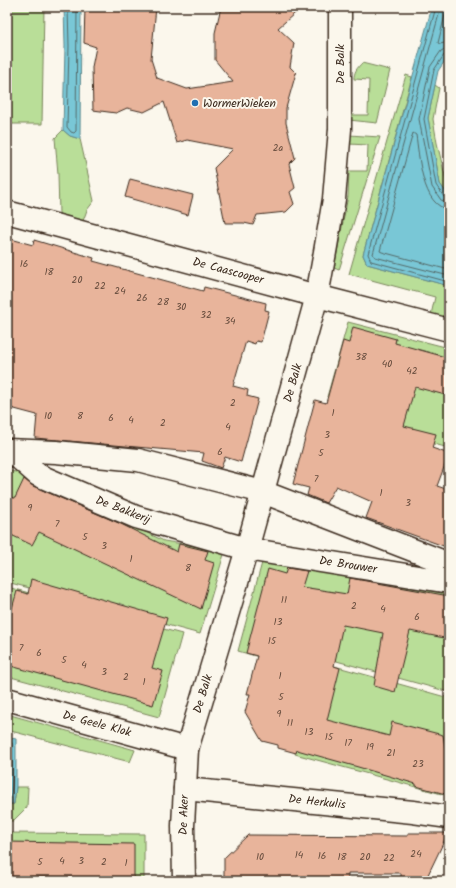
<svg xmlns="http://www.w3.org/2000/svg" width="456" height="888" font-family="Kalam,sans-serif">
  <style>
    .green { fill: #b9de98; stroke: #7a845b }
    .water { fill: #79c7d6; stroke: #60888c }
    .lines { fill: none; stroke-linecap: round; stroke-linejoin: round }
    .shore { stroke: #546968; stroke-width: 1 }
    .building { fill: #e8b49b; stroke: #3b2a1e }
    .minor-casing { stroke: #3b2a1e; stroke-width: 25 }
    .minor { stroke: #fbf7ec; stroke-width: 22 }
    .poi-dot { fill: #1f6fb2; stroke: #fbf7ec; stroke-width: 1.5 }
    .labels { text-anchor: middle; dominant-baseline: central; stroke-width: 4; stroke-linejoin: round; paint-order: stroke }
    .number-label { font-size: 10px; fill: #664c3d }
    .street-label { font-size: 12px; fill: #3b2a1e; stroke: #fbf7ec }
    .poi-label { font-size: 12px; fill: #3b2a1e; stroke: #fbf7ec; text-anchor: start }
  </style>
  <rect width="100%" height="100%" fill="#fbf7ec"/>
  <filter id="ink" filterUnits="userSpaceOnUse"><feTurbulence type="fractalNoise" baseFrequency=".025" numOctaves="2"/><feDisplacementMap in="SourceGraphic" scale="8" xChannelSelector="R" yChannelSelector="G"/><feConvolveMatrix kernelMatrix="1 2 1 2 8 2 1 2 1" color-interpolation-filters="sRGB"/></filter>
  <g filter="url(#ink)">
    <g class="green">
      <polygon points="7,7 44,7 42,124 7,124"/>
      <path d="M362,63L390,70L377,123L349,120V115H368L369,80L354,79C354,72 357,68 362,63Z"/>
      <polygon points="406,75 412,77 363,255 367,264 449,286 449,320 431,315 435,297 349,274"/>
      <polygon points="435,85 439,88 433,119 437,143 446,180 449,185 449,196 440,184 428,118"/>
      <polygon points="63,130 70,136 80,139 94,201 87,210 83,221 59,214 58,174 55,138"/>
      <polygon points="349,135 380,137 339,270 334,268 348,196 349,171 367,171 368,145 349,144"/>
      <polygon points="348,322 449,348 449,448 400,435 403,419 327,397"/>
      <polygon points="10,471 22,473 164,541 225,551 200,634 123,613 125,605 119,603 114,611 7,582 7,480"/>
      <polygon points="263,559 449,593 449,692 322,657 312,672 238,651"/>
      <polygon points="7,587 182,634 159,717 7,676"/>
      <polygon points="320,662 449,698 449,796 295,754"/>
      <polygon points="7,714 135,750 130,762 7,730"/>
      <polygon points="16,787 28,787 27,807 13,821 7,821 7,804 14,804"/>
      <polygon points="7,833 144,834 144,881 7,881"/>
    </g>
    <g class="water">
      <polygon points="64,7 81,7 80,139 70,136 63,130 65,46"/>
      <polygon points="432,7 449,7 449,55 438,71 428,118 440,184 449,196 449,286 367,264 363,255"/>
      <polygon points="7,737 16,739 16,787 14,804 7,804"/>
    </g>
    <g class="lines">
      <g class="shore">
        <polyline points="68,7 69,46 67,127 71,132 74,133 76,131 77,7"/>
        <polyline points="436,7 368,254 371,261 449,282"/>
        <polyline points="441,7 373,254 375,257 449,276"/>
        <polyline points="447,7 438,43 440,44 449,42"/>
        <polyline points="449,48 445,49 441,51 430,67 419,119 432,187 441,200 449,203"/>
        <polyline points="449,53 444,55 434,70 424,119 436,185 444,197 449,198"/>
        <path d="M449,209C422,208 419,155 416,135L413,133L380,251L382,252L449,270"/>
        <path d="M7,741L12,743C12,761 14,782 10,799L7,800"/>
      </g>
    </g>
    <g class="building">
      <polygon points="85,7 156,7 151,59 157,78 187,89 233,82 215,60 215,33 221,7 302,7 278,28 294,43 290,67 296,73 286,108 286,123 295,158 289,164 295,188 290,192 294,204 286,212 257,215 253,225 244,223 225,223 214,168 233,149 187,140 177,143 164,102 144,112 127,108 116,113 93,110 92,67 96,47 84,43"/>
      <polygon points="130,179 193,195 188,215 125,197"/>
      <polygon points="7,238 33,245 34,240 94,258 93,261 203,291 204,287 266,303 265,310 269,311 261,342 256,341 255,344 246,341 233,386 248,390 247,396 258,399 241,462 225,457 221,468 202,461 204,453 35,438 37,415 7,407"/>
      <polygon points="353,327 396,339 395,343 449,358 449,396 415,387 404,426 436,434 432,448 449,454 437,486 449,490 449,548 366,518 372,502 336,486 326,503 307,495 309,488 293,484 315,400 326,403 343,341 349,343"/>
      <polygon points="24,479 33,486 121,524 177,552 179,544 208,551 205,560 214,563 201,609 39,532 32,545 7,533 7,497 15,498"/>
      <polygon points="287,568 307,571 302,587 347,594 350,578 449,596 449,639 410,631 395,692 374,686 383,633 343,625 334,666 340,668 327,720 389,736 392,722 443,735 449,770 449,795 416,786 416,784 358,767 297,750 296,753 278,748 278,745 262,741 245,712 250,694 247,694 257,656 246,653 268,569 285,574"/>
      <polygon points="31,579 167,618 152,668 163,671 153,705 7,665 7,626 17,591 28,594"/>
      <polygon points="408,833 448,833 425,881 401,881 401,873 348,873 348,881 224,881 224,858 248,835 408,836"/>
      <polygon points="7,842 134,844 134,878 7,877"/>
    </g>
    <g class="lines">
      <defs>
        <g id="minor">
          <polyline points="7,212 317,296 449,330"/>
          <polyline points="7,450 56,452 138,460 263,492 449,564"/>
          <polyline points="10,450 38,475 136,517 247,549 449,582"/>
          <polyline points="7,699 187,749"/>
          <polyline points="185,789 413,812 449,817"/>
          <polyline points="184,881 183,826 187,749 247,549 317,296 325,252 334,199 340,129 340,7"/>
        </g>
      </defs>
      <use href="#minor" class="minor-casing"/>
      <use href="#minor" class="minor"/>
    </g>
  </g>
  <circle class="poi-dot" cx="195" cy="103" r="4"/>
  <g class="labels">
    <g class="number-label">
      <text x="278" y="148">2a</text>
      <text x="24" y="264">16</text>
      <text x="49" y="272">18</text>
      <text x="77" y="280">20</text>
      <text x="100" y="286">22</text>
      <text x="120" y="291">24</text>
      <text x="142" y="298">26</text>
      <text x="163" y="302">28</text>
      <text x="181" y="307">30</text>
      <text x="206" y="315">32</text>
      <text x="230" y="321">34</text>
      <text x="361" y="357">38</text>
      <text x="387" y="364">40</text>
      <text x="412" y="371">42</text>
      <text x="233" y="403">2</text>
      <text x="333" y="413">1</text>
      <text x="48" y="416">10</text>
      <text x="80" y="416">8</text>
      <text x="111" y="418">6</text>
      <text x="131" y="420">4</text>
      <text x="163" y="423">2</text>
      <text x="228" y="427">4</text>
      <text x="327" y="435">3</text>
      <text x="220" y="452">6</text>
      <text x="321" y="453">5</text>
      <text x="316" y="479">7</text>
      <text x="381" y="493">1</text>
      <text x="408" y="503">3</text>
      <text x="30" y="508">9</text>
      <text x="57" y="524">7</text>
      <text x="85" y="537">5</text>
      <text x="104" y="546">3</text>
      <text x="131" y="559">1</text>
      <text x="188" y="568">8</text>
      <text x="284" y="600">11</text>
      <text x="354" y="606">2</text>
      <text x="383" y="609">4</text>
      <text x="417" y="617">6</text>
      <text x="278" y="622">13</text>
      <text x="272" y="641">15</text>
      <text x="21" y="648">7</text>
      <text x="39" y="653">6</text>
      <text x="64" y="660">5</text>
      <text x="84" y="665">4</text>
      <text x="104" y="672">3</text>
      <text x="280" y="676">1</text>
      <text x="126" y="677">2</text>
      <text x="144" y="682">1</text>
      <text x="281" y="697">5</text>
      <text x="279" y="714">9</text>
      <text x="290" y="723">11</text>
      <text x="309" y="732">13</text>
      <text x="329" y="737">15</text>
      <text x="348" y="743">17</text>
      <text x="370" y="747">19</text>
      <text x="391" y="753">21</text>
      <text x="418" y="764">23</text>
      <text x="416" y="854">24</text>
      <text x="299" y="855">14</text>
      <text x="322" y="856">16</text>
      <text x="260" y="857">10</text>
      <text x="342" y="857">18</text>
      <text x="365" y="857">20</text>
      <text x="389" y="858">22</text>
      <text x="62" y="861">4</text>
      <text x="81" y="861">3</text>
      <text x="40" y="862">5</text>
      <text x="104" y="862">2</text>
      <text x="126" y="863">1</text>
    </g>
    <g class="street-label">
      <text transform="translate(340 64) rotate(-90)">De Balk</text>
      <text transform="translate(228 271) rotate(15)">De Caascooper</text>
      <text transform="translate(293 383) rotate(-74)">De Balk</text>
      <text transform="translate(123 510) rotate(21)">De Bakkerij</text>
      <text transform="translate(348 565) rotate(9)">De Brouwer</text>
      <text transform="translate(203 694) rotate(-73)">De Balk</text>
      <text transform="translate(97 724) rotate(15)">De Geele Klok</text>
      <text transform="translate(317 802) rotate(6)">De Herkulis</text>
      <text transform="translate(184 815) rotate(-88)">De Aker</text>
    </g>
    <g class="poi-label">
      <text x="203" y="103">WormerWieken</text>
    </g>
  </g>
  <rect width="456" height="888" fill="none" stroke="#fbf7ec" stroke-width="24"/>
  <rect x="12" y="12" width="432" height="864" fill="none" stroke="#3b2a1e" stroke-width="1.5" filter="url(#ink)"/>
</svg>
